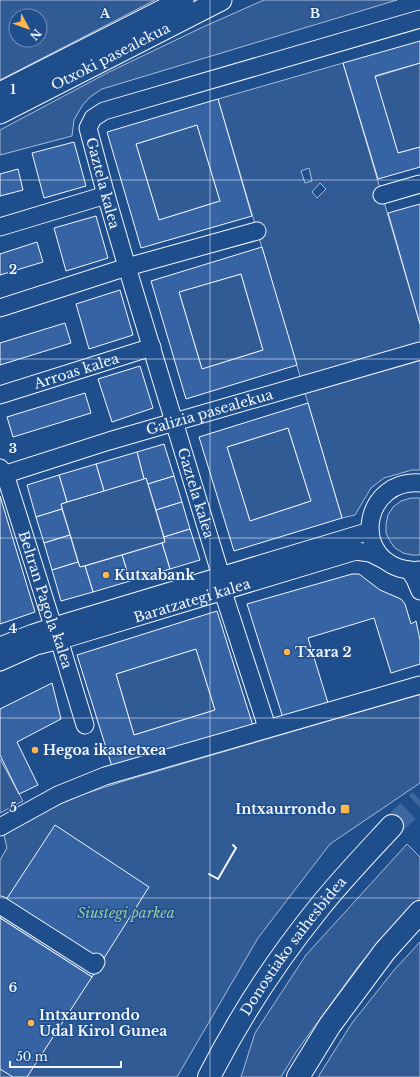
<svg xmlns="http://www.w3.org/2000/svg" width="420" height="1077" font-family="'Libre Baskerville',serif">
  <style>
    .built { fill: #305b95; stroke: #a8bbd7; fill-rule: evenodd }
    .building { fill: #3563a3; stroke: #f2f6ff; fill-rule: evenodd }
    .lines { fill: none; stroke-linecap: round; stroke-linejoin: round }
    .highway-tunnel { stroke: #3f679d; stroke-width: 22; stroke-dasharray: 22 11; stroke-linecap: butt }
    .minor-casing { stroke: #f2f6ff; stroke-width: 19 }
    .major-casing { stroke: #f2f6ff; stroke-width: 23 }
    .highway-casing { stroke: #f2f6ff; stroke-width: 24 }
    .minor { stroke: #1f4e8c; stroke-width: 17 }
    .major { stroke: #1f4e8c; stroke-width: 21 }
    .highway { stroke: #1f4e8c; stroke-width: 22 }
    .wall { stroke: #f2f6ff; stroke-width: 2 }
    .grid { fill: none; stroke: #f2f6ff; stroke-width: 1; stroke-opacity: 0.55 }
    .poi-dot { fill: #ffb74d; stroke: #1f4e8c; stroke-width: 1.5 }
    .labels { text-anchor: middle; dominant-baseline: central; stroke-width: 3; stroke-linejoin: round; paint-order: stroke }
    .street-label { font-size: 14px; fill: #f2f6ff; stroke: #1f4e8c }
    .poi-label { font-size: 14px; font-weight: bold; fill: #f2f6ff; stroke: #1f4e8c; text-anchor: start }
    .park-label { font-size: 14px; font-style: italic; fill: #97c8a6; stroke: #1f4e8c }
    .grid-label { font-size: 13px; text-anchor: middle; font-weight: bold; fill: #f2f6ff; stroke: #1f4e8c; stroke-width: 3; stroke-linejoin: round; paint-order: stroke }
  </style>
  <rect width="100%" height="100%" fill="#1f4e8c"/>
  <g class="built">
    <path d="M0,0H155L0,80ZM16,16H40V40H16Z"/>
    <polygon points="264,0 397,0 102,89 90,97 82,106 74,120 72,136 0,155 0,130 109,72 203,27"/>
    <path d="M343,63L420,324V470H412L384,478L371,488L355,515L342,518L218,99ZM309,168L312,181L305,183L301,171ZM320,183L326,189L317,198L312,192Z"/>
    <polygon points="420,63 420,147 398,153 375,77"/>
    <polygon points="197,125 220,201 159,220 136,144"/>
    <polygon points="241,274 263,350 202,369 179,292"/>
    <polygon points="288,428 311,501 250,521 227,447"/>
    <polygon points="146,478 165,542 80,567 61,504"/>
    <polygon points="411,498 420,498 420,555 412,555 403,553 395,548 390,541 386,533 386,524 388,515 393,507 401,501"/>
    <polygon points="196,649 215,710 134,735 116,674"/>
    <polygon points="420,694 420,783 330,844 258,938 177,1077 0,1077 0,860 7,848 4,835 51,808 84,794 124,781"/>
    <polygon points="0,759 23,801 0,813"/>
    <polygon points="407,844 420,857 420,898 360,964 296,1052 281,1077 241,1077 255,1033 306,955"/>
    <polygon points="420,942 420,1077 318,1077 352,1023 395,969"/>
  </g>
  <g class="building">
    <polygon points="420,41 420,63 375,76 398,153 420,147 420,167 378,179 343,63"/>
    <path d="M218,99L252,216L141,248L107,132ZM197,125L220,201L159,220L136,144Z"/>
    <polygon points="74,142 86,186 44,198 32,153"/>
    <polygon points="18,169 23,190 0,196 0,174"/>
    <polygon points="420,204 420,324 388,213"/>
    <polygon points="96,216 108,258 66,271 54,228"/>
    <polygon points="37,242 43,262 0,275 0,254"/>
    <path d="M262,247L297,365L186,399L151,281ZM241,274L263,350L202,369L179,292Z"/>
    <polygon points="120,290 133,335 89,349 76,304"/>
    <polygon points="65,323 71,343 0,365 0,343"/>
    <polygon points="140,366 153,408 112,422 98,379"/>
    <polygon points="85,393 91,413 13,437 7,417"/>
    <path d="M308,403L342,518L234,551L199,437ZM288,428L311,501L250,521L227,447Z"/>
    <polygon points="164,444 174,476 148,484 146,478 144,479 137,452"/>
    <polygon points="137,452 144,479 104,491 96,464"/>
    <polygon points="96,464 104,491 67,502 59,475"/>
    <polygon points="59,475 67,502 61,504 62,509 36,517 27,485"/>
    <polygon points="174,476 182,502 156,510 148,484"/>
    <polygon points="0,496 35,612 0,624"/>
    <polygon points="182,502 190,529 164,537 156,510"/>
    <polygon points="62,509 70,535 44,543 36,517"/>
    <polygon points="190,529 200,560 170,569 162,543 165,542 164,537"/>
    <polygon points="70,535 78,562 52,570 44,543"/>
    <polygon points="162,543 170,569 130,581 122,555"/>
    <polygon points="122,555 130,581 93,592 85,566"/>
    <polygon points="78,562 80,567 85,566 93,592 61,601 52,570"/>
    <polygon points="352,574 359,574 380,590 401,599 405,604 411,624 416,621 420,640 420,664 391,673 374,618 308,638 328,703 283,718 247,604"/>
    <path d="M217,611L253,726L113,770L77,655ZM196,649L215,710L134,735L116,674Z"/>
    <polygon points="52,683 61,719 17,742 38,785 19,794 0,755 0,709"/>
    <polygon points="55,825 149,887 92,977 0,918 0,909"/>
    <polygon points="0,918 92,977 27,1077 13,1077 0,1069"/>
  </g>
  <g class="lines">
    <polyline class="highway-tunnel" points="392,826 420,800"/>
    <defs>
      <g id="minor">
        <polyline points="382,195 420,184"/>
        <polyline points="0,227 106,195"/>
        <polyline points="0,308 127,267 257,231"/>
        <path id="s1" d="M0,395L152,347"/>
        <path id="s2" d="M0,468L5,474L53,626L57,633L85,725"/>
        <path id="s3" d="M0,476L109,441L420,351"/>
        <path d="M420,483C366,479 351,551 399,568C406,570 413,571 420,570"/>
        <polyline points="409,570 415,579 420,591"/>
        <polyline points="221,576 127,267 106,195 88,128 93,118 104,111 420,19"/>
        <polyline points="223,592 265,721"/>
        <polyline points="0,646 33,633 64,623 370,531"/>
        <path id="s4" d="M0,662L36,646L68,638L356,551L370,553L386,561"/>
        <polyline points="0,827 58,795 105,776 420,685"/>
        <polyline points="0,905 94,965 96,962"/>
      </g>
      <g id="major">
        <polyline points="0,93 183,0"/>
        <path id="s5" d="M0,113L221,0"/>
      </g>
      <g id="highway">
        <path id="s6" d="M209,1077C239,1018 276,961 318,909C341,880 367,853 392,826"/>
        <polyline points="298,1077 330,1025 385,951 420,912"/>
      </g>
    </defs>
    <use href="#minor" class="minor-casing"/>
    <use href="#major" class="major-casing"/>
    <use href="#highway" class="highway-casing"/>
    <use href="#minor" class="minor"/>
    <use href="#major" class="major"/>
    <use href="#highway" class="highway"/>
    <polyline class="wall" points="209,874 218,879 236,848 233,845"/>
  </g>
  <path class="grid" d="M210,0V1077M0,180H420M0,359H420M0,538H420M0,718H420M0,898H420"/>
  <g class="poi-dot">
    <circle cx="106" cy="575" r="4"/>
    <circle cx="287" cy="652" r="4"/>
    <circle cx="35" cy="750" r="4"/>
    <rect x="340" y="804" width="10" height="10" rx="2"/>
    <circle cx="31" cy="1023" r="4"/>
  </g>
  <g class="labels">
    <g class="street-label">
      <text stroke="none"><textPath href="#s5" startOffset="124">Otxoki pasealekua</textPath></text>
      <text transform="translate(103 183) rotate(75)">Gaztela kalea</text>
      <text stroke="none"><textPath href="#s1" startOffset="80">Arroas kalea</textPath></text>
      <text stroke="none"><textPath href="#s3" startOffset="219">Galizia pasealekua</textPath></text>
      <text transform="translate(196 493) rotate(73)">Gaztela kalea</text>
      <text stroke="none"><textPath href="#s2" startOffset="140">Beltran Pagola kalea</textPath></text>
      <text stroke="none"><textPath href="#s4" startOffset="202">Baratzategi kalea</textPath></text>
      <text stroke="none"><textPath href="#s6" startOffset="156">Donostiako saihesbidea</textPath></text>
    </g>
    <g class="poi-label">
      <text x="114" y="575">Kutxabank</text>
      <text x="295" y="652">Txara 2</text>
      <text x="43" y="750">Hegoa ikastetxea</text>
      <text x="336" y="809" text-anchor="end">Intxaurrondo</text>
      <text x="39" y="1015">Intxaurrondo<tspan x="39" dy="16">Udal Kirol Gunea</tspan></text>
    </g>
    <g class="park-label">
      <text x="126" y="913">Siustegi parkea</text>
    </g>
  </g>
  <g class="grid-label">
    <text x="105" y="18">A</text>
    <text x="315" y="18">B</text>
    <text x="13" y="94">1</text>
    <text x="13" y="274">2</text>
    <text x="13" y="453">3</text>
    <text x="13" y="633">4</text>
    <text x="13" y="812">5</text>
    <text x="13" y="992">6</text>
  </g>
  <g transform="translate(28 28) rotate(131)"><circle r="19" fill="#1f4e8c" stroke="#7391ba"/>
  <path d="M0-3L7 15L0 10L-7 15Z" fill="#ffb74d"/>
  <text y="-6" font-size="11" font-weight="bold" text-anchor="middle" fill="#f2f6ff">N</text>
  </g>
  <path d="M10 1061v6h111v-6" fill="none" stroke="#f2f6ff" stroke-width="2"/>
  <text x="16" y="1061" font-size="12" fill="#f2f6ff" stroke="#1f4e8c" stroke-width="3" paint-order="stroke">50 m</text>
</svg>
